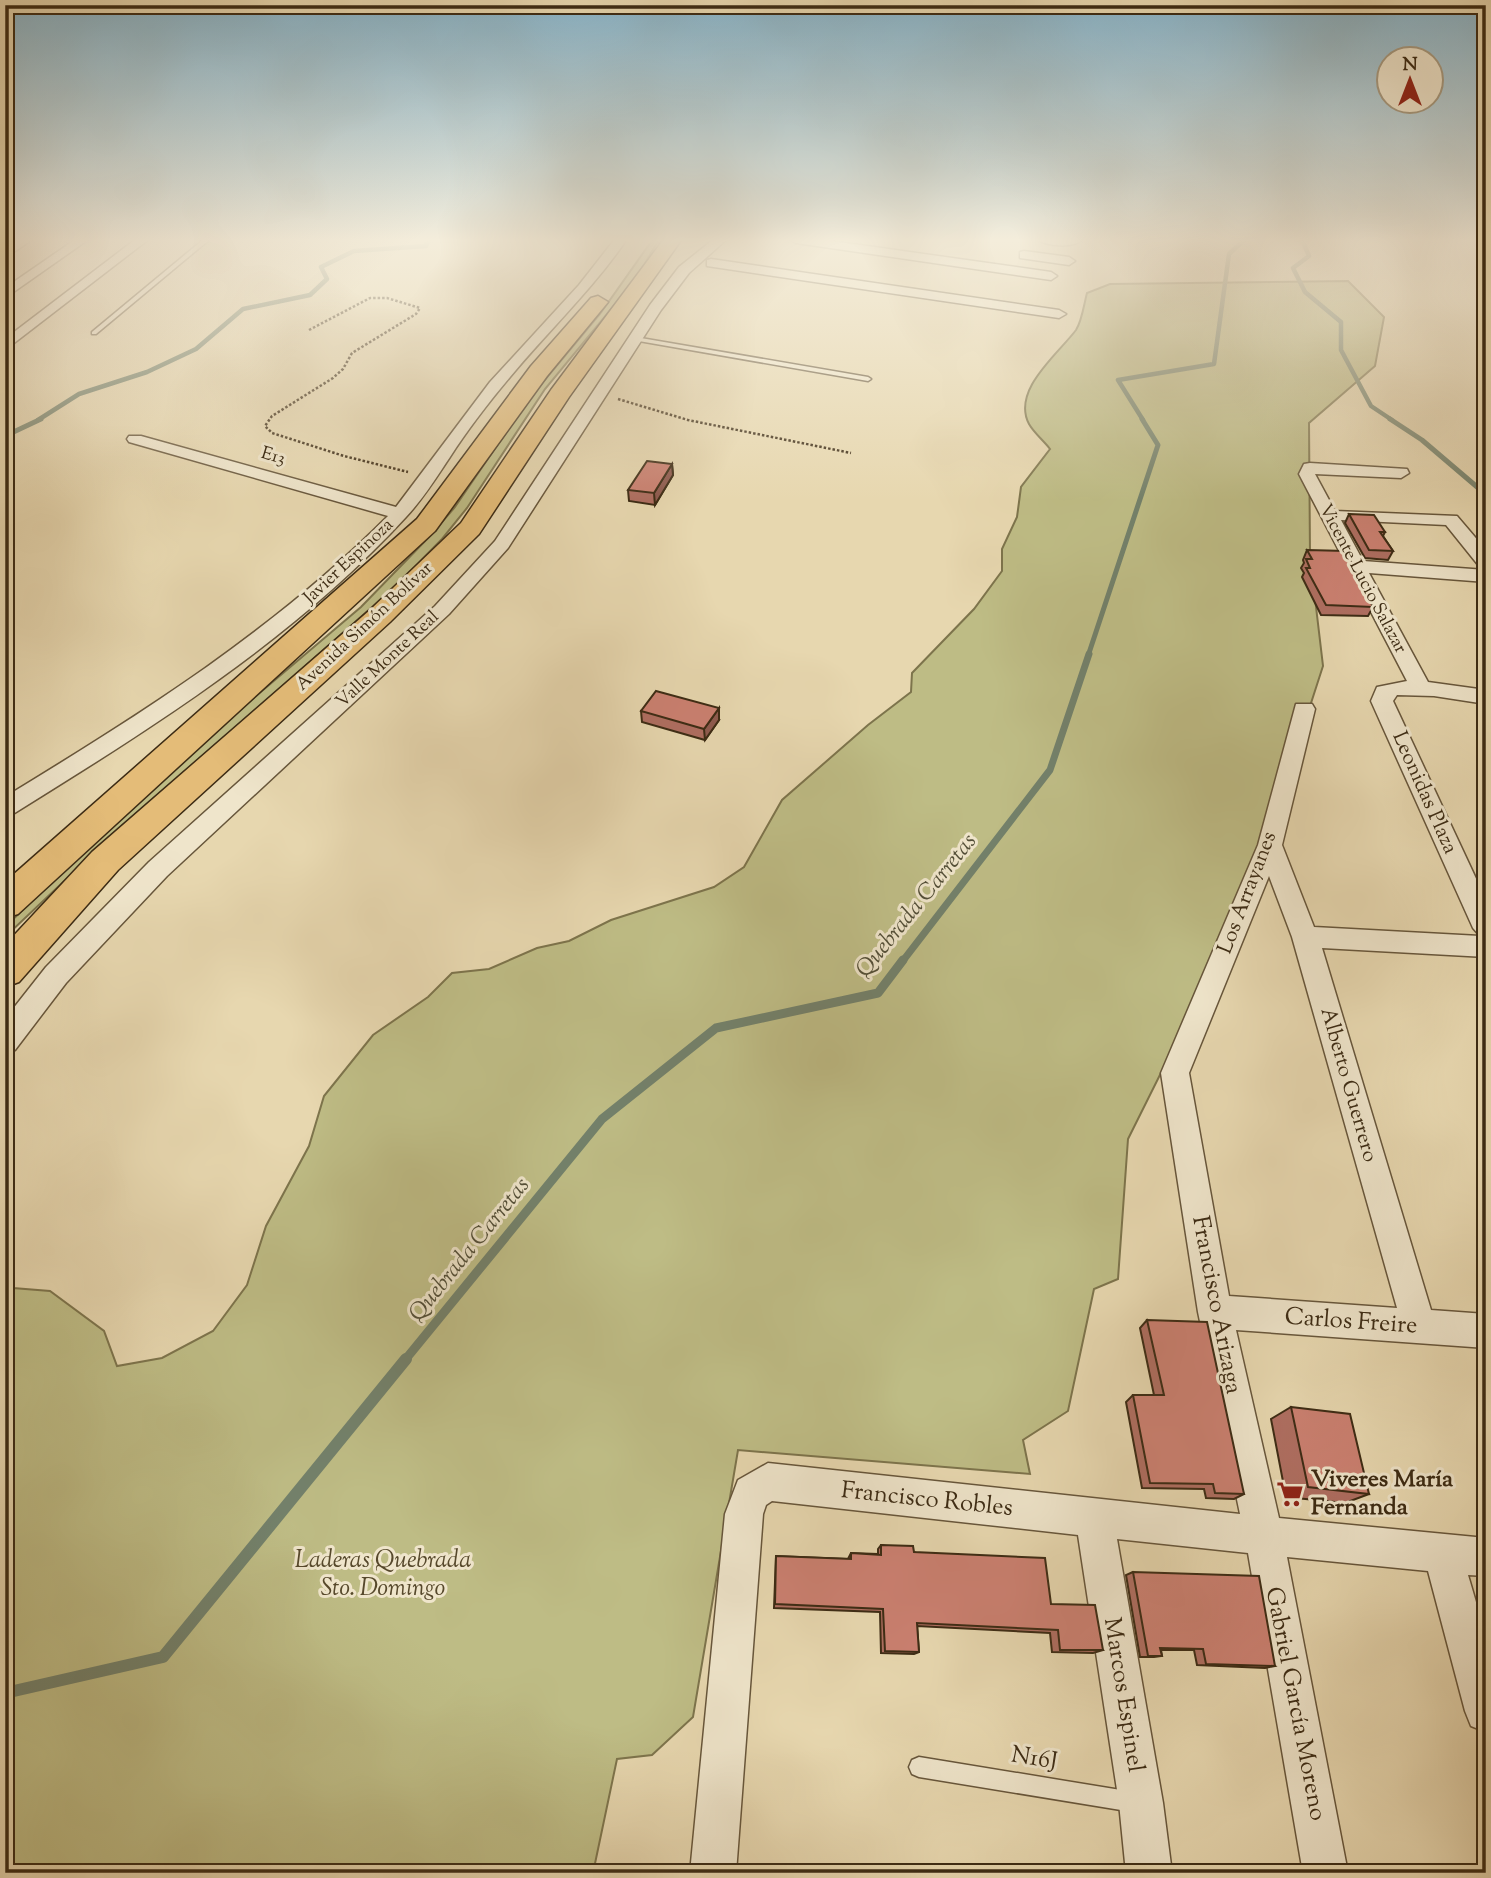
<svg xmlns="http://www.w3.org/2000/svg" width="1491" height="1878" font-family="'Sorts Mill Goudy',serif">
  <style>
    .green { fill: #bebc85; stroke: #7d744c; stroke-width: 2 }
    .lines { fill: none; stroke-linecap: round; stroke-linejoin: round }
    .stream-far4 { stroke: #73816b; stroke-width: 4.5 }
    .stream-far3 { stroke: #73816b; stroke-width: 5 }
    .stream-far2 { stroke: #73816b; stroke-width: 7 }
    .stream-far1 { stroke: #73816b; stroke-width: 9 }
    .stream { stroke: #73816b; stroke-width: 12 }
    .lane-casing { stroke: #67563b; stroke-width: 3 }
    .street-casing { stroke: #67563b; stroke-width: 3 }
    .highway-casing { stroke: #3c2b14; stroke-width: 3 }
    .path { stroke: #3c2b14; stroke-width: 2.5; stroke-dasharray: 2.5 2; stroke-linecap: butt }
    .lane { fill: #efe5cb; fill-rule: evenodd }
    .street { fill: #efe5cb; fill-rule: evenodd }
    .highway { fill: #e4bc78; fill-rule: evenodd }
    .wall { fill: #af6e61; stroke: #3c2b14; stroke-width: 2 }
    .shaded-wall { fill: #8e5a4f; stroke: #3c2b14; stroke-width: 2 }
    .building { fill: #cb8071; stroke: #3c2b14; stroke-width: 2 }
    .labels { text-anchor: middle; dominant-baseline: central; stroke-width: 6; stroke-linejoin: round; paint-order: stroke }
    .far-street-label { font-size: 18px; fill: #3c2b14; stroke: #efe5cb }
    .street-label { font-size: 21px; fill: #3c2b14; stroke: #efe5cb }
    .water-label { font-size: 23px; font-style: italic; fill: #534f38; stroke: #efe5cb }
    .near-street-label { font-size: 24px; fill: #3c2b14; stroke: #efe5cb }
    .near-poi-label { font-size: 24px; font-weight: bold; fill: #3c2b14; stroke: #efe5cb; text-anchor: start }
    .near-park-label { font-size: 24px; font-style: italic; fill: #56482b; stroke: #efe5cb }
  </style>
  <rect width="100%" height="100%" fill="#e7d7af"/>
  <filter id="stains"><feTurbulence type="fractalNoise" baseFrequency=".00286" numOctaves="4"/><feColorMatrix values="0 0 0 0 .2 0 0 0 0 .09 0 0 0 0 .02 0 0 0 .5 -.17"/></filter>
  <radialGradient id="worn" r=".72"><stop offset=".6" stop-color="#630" stop-opacity="0"/><stop offset="1" stop-color="#630" stop-opacity=".3"/></radialGradient>
  <g class="green">
    <polygon points="653,239 659,239 636,279 545,389 467,508 442,539 397,585 95,852 5,937 5,927 86,849 223,724 361,607 429,537 455,507 528,400 600,314"/>
    <path d="M1348,281L1384,317L1375,366L1309,423L1310,556L1323,666L1281,796L1268,858L1128,1139L1118,1279L1094,1289L1068,1411L1023,1440L1030,1474L738,1450L693,1717L652,1755L617,1759L593,1873H5V1280L13,1288L50,1291L104,1331L117,1366L162,1358L213,1331L247,1285L266,1226L309,1146L324,1096L373,1035L428,997L452,973L489,969L537,948L569,941L611,920L714,887L744,867L782,800L868,725L911,692L912,673L974,609L1002,571V549L1017,517L1021,487L1050,449C1044,441 1034,433 1029,424C1011,390 1059,353 1076,330C1082,321 1084,304 1087,293L1110,284Z"/>
  </g>
  <g class="lines">
    <g class="stream-far4">
      <polyline points="1295,239 1303,242 1309,256 1293,268 1305,292 1341,322 1341,350 1371,406 1392,420"/>
      <polyline points="38,420 79,394 147,372 196,349 243,309 310,295 327,279 321,267 354,251 426,246 429,239"/>
      <polyline points="1143,420 1118,380 1214,364 1229,254 1245,239"/>
    </g>
    <g class="stream-far3">
      <polyline points="1390,419 1422,440 1483,492 1486,502"/>
      <polyline points="5,436 41,419"/>
      <polyline points="1088,656 1158,445 1142,419"/>
    </g>
    <polyline class="stream-far2" points="902,962 1050,770 1089,654"/>
    <polyline class="stream-far1" points="405,1360 602,1119 716,1028 878,993 903,960"/>
    <polyline class="stream" points="5,1693 163,1657 406,1359"/>
    <defs>
      <g id="lane">
        <polygon points="204,239 210,239 96,334 92,334 92,332"/>
        <polygon points="635,337 868,377 871,379 868,381 633,340 632,339"/>
        <polygon points="919,1757 1133,1792 1140,1795 1143,1802 1140,1809 1133,1812 919,1777 912,1774 909,1767 912,1760"/>
      </g>
      <g id="street">
        <polygon points="20,239 33,239 5,258 5,248"/>
        <polygon points="76,239 89,239 5,298 5,288"/>
        <polygon points="136,239 149,239 5,350 5,339"/>
        <path d="M615,239H627C593,289 549,330 510,377C489,402 468,429 450,457C436,478 423,499 406,517C294,639 153,727 13,814L5,816V797C143,713 273,631 388,516L129,442L127,439L129,436H141L396,507L490,382L579,285Z"/>
        <polygon points="714,239 727,239 689,273 661,310 508,548 449,614 167,876 66,983 15,1050 5,1053 5,1019 46,967 149,862 435,606 495,541 650,305 679,267"/>
        <polygon points="790,239 818,239 1051,272 1057,276 1051,280 796,243"/>
        <path d="M1036,239H1083C1073,249 1047,246 1036,239Z"/>
        <polygon points="1024,251 1069,257 1075,261 1069,265 1020,258 1020,252"/>
        <polygon points="711,259 1059,310 1066,314 1059,318 707,266 707,260"/>
        <path d="M1310,463L1407,469L1409,473L1401,478L1315,474L1335,511L1457,516L1486,550V568L1479,566L1446,525L1341,520L1363,561L1486,570V582L1369,573L1428,682L1486,690V704L1434,696L1397,695L1393,701L1486,900V957L1322,948L1431,1310L1486,1314V1348L1236,1330L1279,1518L1486,1538V1576L1468,1575L1486,1636V1732L1471,1726L1465,1711L1428,1571L1287,1557L1348,1873H1303L1248,1553L1117,1539L1163,1803L1172,1873H1126L1119,1803L1078,1535L772,1501L766,1505L763,1514L736,1873H690L725,1514L738,1480L768,1463L1240,1514L1198,1312L1161,1073L1258,845L1296,704H1312L1315,709L1282,845L1314,927L1480,936L1473,928L1371,701L1377,687L1407,681L1299,474L1304,464ZM1269,876L1292,937L1397,1308L1229,1296L1189,1073Z"/>
      </g>
      <g id="highway">
        <polygon points="664,239 682,239 569,397 479,534 390,622 118,870 19,982 5,987 5,945 92,852 370,610 461,523 551,390"/>
        <polygon points="598,296 608,302 547,376 435,531 18,914 5,918 5,882 417,519 531,366 591,298"/>
      </g>
    </defs>
    <use href="#lane" class="lane-casing"/>
    <use href="#street" class="street-casing"/>
    <use href="#highway" class="highway-casing"/>
    <g class="path">
      <polyline points="309,330 370,298 387,298 420,308 416,314 352,353 343,369 333,378 272,416 265,426 272,433 344,456 408,472"/>
      <polyline points="618,399 688,420 851,453"/>
    </g>
    <use href="#lane" class="lane"/>
    <use href="#street" class="street"/>
    <use href="#highway" class="highway"/>
  </g>
  <g class="wall">
    <polygon points="672,464 673,475 655,505 629,501 628,490"/>
    <polygon points="1349,514 1385,532 1383,536 1393,551 1388,560 1365,558 1345,523"/>
    <polygon points="1307,550 1373,607 1368,616 1321,615 1302,577 1304,573 1301,568 1304,563 1303,560"/>
    <polygon points="641,711 719,720 705,740 642,722"/>
    <polygon points="1147,1320 1244,1494 1234,1499 1206,1498 1204,1489 1142,1488 1126,1402 1133,1395 1154,1395 1140,1328"/>
    <polygon points="1291,1407 1369,1494 1345,1503 1286,1497 1271,1419"/>
    <polygon points="881,1545 914,1552 1051,1604 1103,1650 1093,1653 1052,1652 1050,1633 917,1626 919,1652 914,1654 881,1653 880,1612 774,1608 776,1556 848,1559 851,1553 878,1554 878,1549"/>
    <polygon points="1133,1572 1275,1666 1265,1668 1197,1665 1194,1650 1161,1650 1162,1656 1154,1657 1140,1657 1126,1575"/>
  </g>
  <g class="shaded-wall">
    <polygon points="672,464 673,475 655,505 654,493"/>
    <polygon points="719,708 719,720 705,740 704,729"/>
  </g>
  <g class="building">
    <polygon points="647,461 672,464 654,493 628,490"/>
    <polygon points="1349,514 1374,515 1385,532 1380,532 1393,551 1369,550"/>
    <polygon points="1307,550 1346,551 1373,607 1326,605 1306,568 1310,568 1306,559 1312,559"/>
    <polygon points="656,691 719,708 704,729 641,711"/>
    <polygon points="1147,1320 1207,1322 1244,1494 1215,1493 1213,1484 1150,1483 1133,1395 1164,1395"/>
    <polygon points="1291,1407 1350,1414 1369,1494 1308,1487"/>
    <polygon points="881,1545 913,1546 914,1552 1045,1558 1051,1604 1095,1605 1103,1650 1060,1650 1058,1630 917,1623 919,1652 885,1651 883,1609 775,1604 776,1556 851,1559 851,1553 881,1555"/>
    <polygon points="1133,1572 1259,1576 1275,1666 1206,1664 1203,1649 1160,1648 1162,1656 1148,1656"/>
  </g>
  <linearGradient id="sky" x2="0" y2="1"><stop stop-color="#88b6cd"/><stop offset="0.48" stop-color="#f4eddb"/><stop offset="1" stop-color="#f4eddb" stop-opacity="0"/></linearGradient>
  <rect width="1491" height="501" fill="url(#sky)"/>
  <defs>
    <symbol id="supermarket-bare" viewBox="-9 -9 18 18"><path d="M-6-5.5h2.5l.6 2H6L4.5 2H-2.5L-4.4-4H-6ZM-1.5 3.2a1.3 1.3 0 1 0 .1 0ZM3 3.2a1.3 1.3 0 1 0 .1 0Z" fill="#8f2418" stroke="#efe5cb" stroke-width="2.5" paint-order="stroke"/></symbol>
  </defs>
  <g fill-rule="evenodd">
    <use href="#supermarket-bare" x="1271" y="1475" width="38" height="38"/>
  </g>
  <g class="labels">
    <g class="far-street-label">
      <text transform="translate(273 457) rotate(16)">E13</text>
      <text transform="translate(349 562) rotate(-43)">Javier Espinoza</text>
      <text transform="translate(1362 579) rotate(62)">Vicente Lucio Salazar</text>
      <text transform="translate(365 627) rotate(-43)">Avenida Simón Bolívar</text>
      <text transform="translate(388 660) rotate(-43)">Valle Monte Real</text>
    </g>
    <g class="street-label">
      <text transform="translate(1424 793) rotate(66)">Leonidas Plaza</text>
      <text transform="translate(1248 893) rotate(-69)">Los Arrayanes</text>
      <text transform="translate(1348 1085) rotate(74)">Alberto Guerrero</text>
    </g>
    <g class="water-label">
      <text transform="translate(917 906) rotate(-51)">Quebrada Carretas</text>
      <text transform="translate(470 1250) rotate(-51)">Quebrada Carretas</text>
    </g>
    <g class="near-street-label">
      <text transform="translate(1216 1305) rotate(79)">Francisco Arizaga</text>
      <text transform="translate(1351 1322) rotate(4)">Carlos Freire</text>
      <text transform="translate(927 1500) rotate(6)">Francisco Robles</text>
      <text transform="translate(1123 1695) rotate(81)">Marcos Espinel</text>
      <text transform="translate(1295 1704) rotate(79)">Gabriel García Moreno</text>
      <text transform="translate(1034 1759) rotate(9)">N16J</text>
    </g>
    <g class="near-poi-label">
      <text x="1311" y="1480">Viveres María<tspan x="1311" dy="28">Fernanda</tspan></text>
    </g>
    <g class="near-park-label">
      <text x="383" y="1561">Laderas Quebrada<tspan x="383" dy="28">Sto. Domingo</tspan></text>
    </g>
  </g>
  <rect width="1491" height="1878" fill="none" stroke="#e7d7af" stroke-width="28"/>
  <rect x="7" y="7" width="1477" height="1864" fill="none" stroke="#3c2b14" stroke-width="3.5"/>
  <rect x="14" y="14" width="1463" height="1850" fill="none" stroke="#3c2b14" stroke-width="2"/>
  <g transform="translate(1410 80)"><circle r="33" fill="#efe5cb" stroke="#a79b82" stroke-width="2"/>
  <path d="M0-5L12 26L0 18L-12 26Z" fill="#8f2418"/>
  <text y="-10" font-size="19" font-weight="bold" text-anchor="middle" fill="#3c2b14">N</text>
  </g>
  <rect width="100%" height="100%" filter="url(#stains)"/>
  <rect width="100%" height="100%" fill="url(#worn)"/>
</svg>
